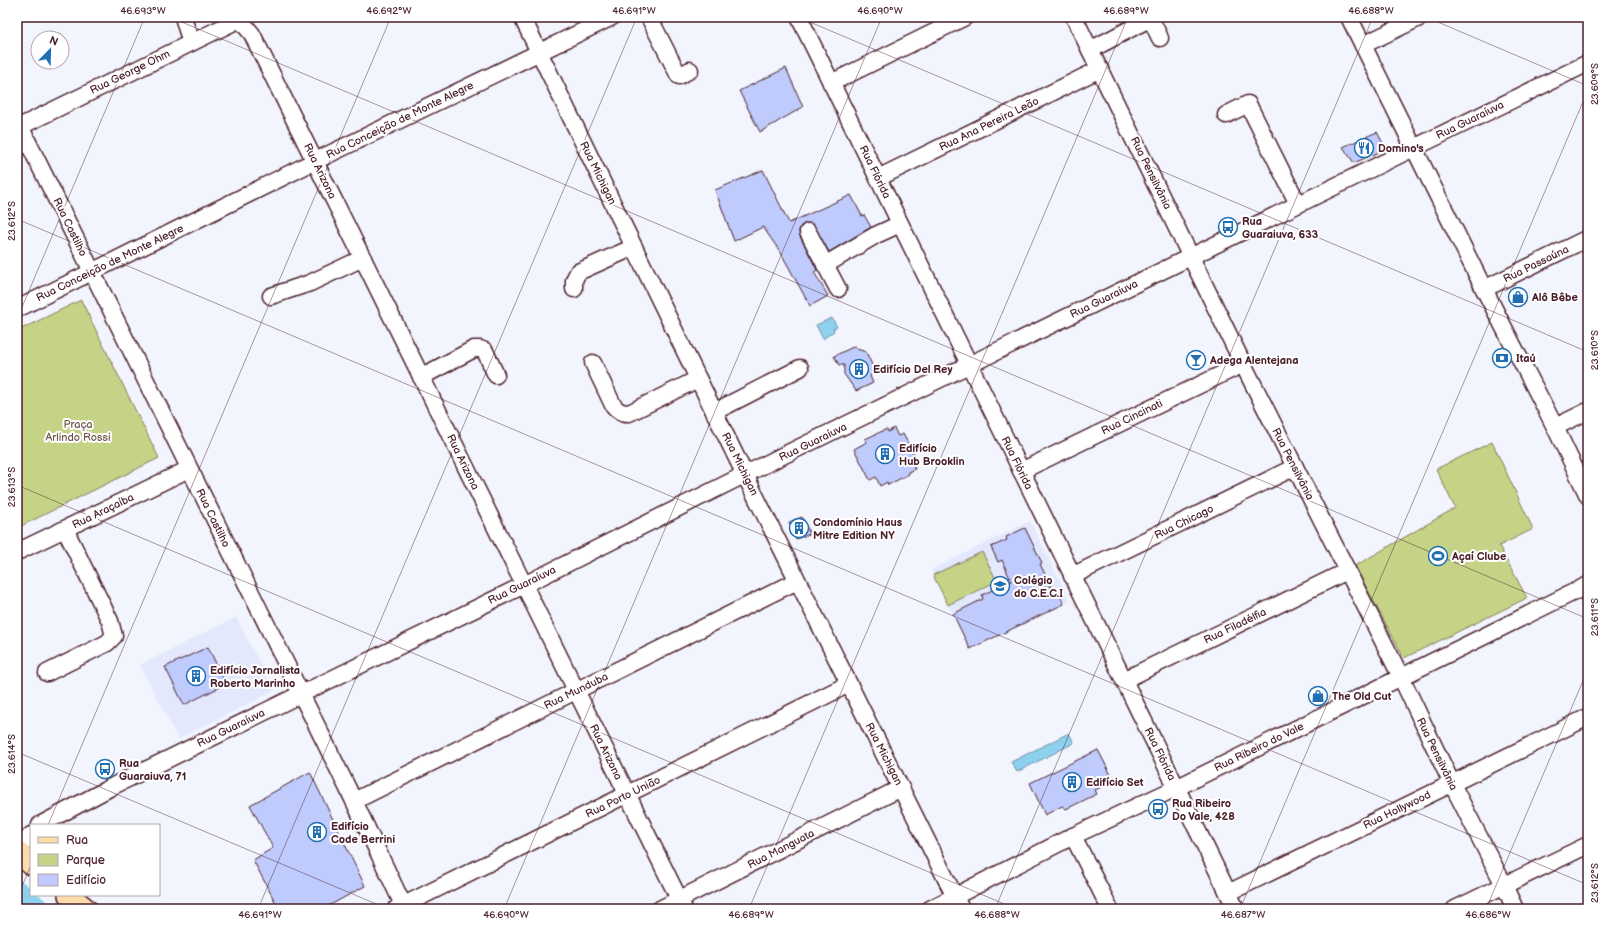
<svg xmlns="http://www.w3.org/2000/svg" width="1605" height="926" font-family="'Balsamiq Sans',sans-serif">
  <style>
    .built { fill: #e3e8fd }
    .green { fill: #c5d387; stroke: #887959 }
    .water { fill: #8dd1ef; stroke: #728aa1 }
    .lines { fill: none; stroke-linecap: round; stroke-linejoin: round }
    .river { stroke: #8dd1ef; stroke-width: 27 }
    .building { fill: #bfcbfc; stroke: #4a1f2b }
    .minor-casing { stroke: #4a1f2b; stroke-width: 19 }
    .major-casing { stroke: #4a1f2b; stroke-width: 24 }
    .minor { stroke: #fff; stroke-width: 16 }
    .major { stroke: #fcdcac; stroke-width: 21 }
    .ticks { fill: none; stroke: #4a1f2b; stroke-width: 1; stroke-opacity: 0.45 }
    .labels { text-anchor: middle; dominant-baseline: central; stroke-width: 4; stroke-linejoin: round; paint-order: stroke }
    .street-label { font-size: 11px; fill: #4a1f2b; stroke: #fff }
    .poi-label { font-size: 11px; font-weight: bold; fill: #4a1f2b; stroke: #fff; text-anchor: start }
    .park-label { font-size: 11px; fill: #6f5547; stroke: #fff }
    .neatline { fill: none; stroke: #4a1f2b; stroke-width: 1.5 }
    .ticks-label { font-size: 10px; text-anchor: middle; fill: #4a1f2b }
  </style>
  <rect width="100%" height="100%" fill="#f2f5fe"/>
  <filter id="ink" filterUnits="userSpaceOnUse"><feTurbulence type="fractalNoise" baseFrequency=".025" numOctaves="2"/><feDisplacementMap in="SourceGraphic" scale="8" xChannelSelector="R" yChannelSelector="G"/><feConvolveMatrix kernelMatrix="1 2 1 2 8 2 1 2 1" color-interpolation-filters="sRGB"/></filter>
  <g filter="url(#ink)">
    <g class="built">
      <polygon points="1030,521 1070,601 970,649 931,570"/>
      <polygon points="236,617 274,691 178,739 140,665"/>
    </g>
    <g class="green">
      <polygon points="81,300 159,458 17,528 17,331"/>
      <polygon points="1492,442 1533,529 1499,546 1527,598 1404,658 1355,566 1455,508 1436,469"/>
      <polygon points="982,552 997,581 948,605 933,575"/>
    </g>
    <g class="water">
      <polygon points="832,318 837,327 833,329 834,331 823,339 816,325"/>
      <polygon points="1069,733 1074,743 1017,772 1011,762"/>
    </g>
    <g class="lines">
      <polyline class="river" points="17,894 35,909"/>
    </g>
    <g class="building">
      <polygon points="786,68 803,107 760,132 739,91"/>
      <polygon points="1377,132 1386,149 1354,163 1343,147"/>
      <polygon points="763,170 789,223 851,195 862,216 864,215 871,227 829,252 813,224 808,223 800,227 799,231 800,236 817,270 814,272 828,296 810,306 781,253 763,227 734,241 715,190"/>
      <polygon points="855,346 857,349 866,352 875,371 870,376 873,383 856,391 844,374 844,365 839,365 834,356"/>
      <polygon points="894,428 898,436 903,434 916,458 911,461 915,469 908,472 909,474 888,485 887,482 880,486 876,477 870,480 854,449 867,442 865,439 887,429 888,432"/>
      <polygon points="802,517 810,534 796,539 789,522"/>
      <polygon points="1025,528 1042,563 1040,564 1053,591 1057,589 1064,604 970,649 953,614 983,599 982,595 1011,581 1002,560 998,562 991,547 1007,540 1006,537"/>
      <polygon points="208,647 226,684 184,705 165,667"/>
      <polygon points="1098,750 1114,781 1095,790 1097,794 1066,809 1062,806 1045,815 1030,783"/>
      <polygon points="310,772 365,886 323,909 279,909 253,860 273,848 250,805"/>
    </g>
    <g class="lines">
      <defs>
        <g id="minor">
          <polyline points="183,17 191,43"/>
          <polyline points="238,17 252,34 684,909"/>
          <polyline points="522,17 745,475 961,909"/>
          <polyline points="649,17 679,76 690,70"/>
          <polyline points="799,17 1236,909"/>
          <polyline points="1074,17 1243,364 1401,677 1452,784 1504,885 1515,909"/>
          <polyline points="1150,17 1160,38"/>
          <polyline points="1349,17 1484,289 1555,427 1588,496"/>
          <polyline points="1363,45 1421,17"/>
          <polyline points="1090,50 1151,18"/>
          <polyline points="831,83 965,17"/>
          <polyline points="1226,115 1248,104 1298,204"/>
          <polyline points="20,126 354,801 405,909"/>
          <polyline points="17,128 244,17"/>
          <polyline points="878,178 1100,69"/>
          <polyline points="808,232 838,289"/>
          <polyline points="825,265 876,235 900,224"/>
          <polyline points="574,289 574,280 578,272 634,247"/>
          <polyline points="1484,289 1588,238"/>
          <polyline points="271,296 310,283 363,258"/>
          <polyline points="17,309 315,161 612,17"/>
          <path d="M593,363L613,405C618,411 621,413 629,413L698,379"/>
          <polyline points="421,377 474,349 480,349 485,351 496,375"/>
          <polyline points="714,412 800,368"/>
          <polyline points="1555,427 1588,411"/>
          <polyline points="1021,471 1243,364"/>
          <polyline points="17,552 189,469"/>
          <polyline points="1072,576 1295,467"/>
          <polyline points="47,673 107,643 114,636 110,621 65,529"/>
          <polyline points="1124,680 1347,571"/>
          <polyline points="354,801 797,581"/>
          <polyline points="40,825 115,785 524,585 780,457 1588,63"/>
          <polyline points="1073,836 1110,909"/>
          <polyline points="17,850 31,835"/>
          <polyline points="1228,893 1588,717"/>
          <polyline points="396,909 849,684"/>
          <polyline points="660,909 901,788"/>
          <polyline points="930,909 1073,836 1176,788 1588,585"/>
          <polyline points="1455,909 1588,845"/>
        </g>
        <g id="major">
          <polyline points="17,852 31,864"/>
          <polyline points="69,895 86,909"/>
        </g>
      </defs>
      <use href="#minor" class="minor-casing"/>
      <use href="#major" class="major-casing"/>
      <use href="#minor" class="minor"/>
      <use href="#major" class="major"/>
    </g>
  </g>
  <path class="ticks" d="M170,17L1588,619M798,17L1588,352M1426,17L1588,86M17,219L1588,885M17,319L145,17M17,485L1016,909M17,752L388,909M48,825L391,17M17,898L31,865M258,909L637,17M504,909L882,17M749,909L1128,17M995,909L1373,17M1240,909L1588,90M1486,909L1588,669"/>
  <defs>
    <symbol id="restaurant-ring" viewBox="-11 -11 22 22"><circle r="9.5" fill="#fff" stroke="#1f6fb2" stroke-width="1.5"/><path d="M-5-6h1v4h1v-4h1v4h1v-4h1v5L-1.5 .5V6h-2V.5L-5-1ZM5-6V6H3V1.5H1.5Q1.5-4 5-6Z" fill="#1f6fb2"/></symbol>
    <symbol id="bus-ring" viewBox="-11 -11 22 22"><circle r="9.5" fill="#fff" stroke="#1f6fb2" stroke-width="1.5"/><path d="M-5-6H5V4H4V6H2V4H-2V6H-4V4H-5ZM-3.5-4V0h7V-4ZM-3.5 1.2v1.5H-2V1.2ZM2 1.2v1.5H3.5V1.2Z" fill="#1f6fb2"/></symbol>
    <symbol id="shop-ring" viewBox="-11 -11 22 22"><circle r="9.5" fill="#fff" stroke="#1f6fb2" stroke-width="1.5"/><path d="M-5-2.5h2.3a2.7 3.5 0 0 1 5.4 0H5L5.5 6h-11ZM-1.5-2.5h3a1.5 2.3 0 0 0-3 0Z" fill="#1f6fb2"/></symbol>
    <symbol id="bank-ring" viewBox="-11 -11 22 22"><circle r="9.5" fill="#fff" stroke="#1f6fb2" stroke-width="1.5"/><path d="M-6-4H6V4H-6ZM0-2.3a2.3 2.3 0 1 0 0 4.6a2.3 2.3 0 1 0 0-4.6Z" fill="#1f6fb2"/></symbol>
    <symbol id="bar-ring" viewBox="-11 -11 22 22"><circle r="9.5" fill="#fff" stroke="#1f6fb2" stroke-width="1.5"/><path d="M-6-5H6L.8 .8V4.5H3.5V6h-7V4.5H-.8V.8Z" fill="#1f6fb2"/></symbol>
    <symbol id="building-ring" viewBox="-11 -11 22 22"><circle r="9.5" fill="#fff" stroke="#1f6fb2" stroke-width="1.5"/><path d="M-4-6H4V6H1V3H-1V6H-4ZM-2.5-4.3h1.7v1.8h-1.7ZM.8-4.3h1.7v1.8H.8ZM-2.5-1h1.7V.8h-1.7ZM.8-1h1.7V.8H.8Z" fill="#1f6fb2"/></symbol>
    <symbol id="stadium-ring" viewBox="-11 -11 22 22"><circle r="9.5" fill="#fff" stroke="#1f6fb2" stroke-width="1.5"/><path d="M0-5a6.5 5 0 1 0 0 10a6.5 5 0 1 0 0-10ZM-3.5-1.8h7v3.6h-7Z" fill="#1f6fb2"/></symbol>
    <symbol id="school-ring" viewBox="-11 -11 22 22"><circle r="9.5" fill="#fff" stroke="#1f6fb2" stroke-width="1.5"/><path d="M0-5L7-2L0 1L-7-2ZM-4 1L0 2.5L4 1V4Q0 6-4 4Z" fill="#1f6fb2"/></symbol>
  </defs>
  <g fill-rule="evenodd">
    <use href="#restaurant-ring" x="1353" y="137" width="22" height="22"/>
    <use href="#bus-ring" x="1217" y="216" width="22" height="22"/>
    <use href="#shop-ring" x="1507" y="286" width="22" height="22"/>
    <use href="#bank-ring" x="1491" y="347" width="22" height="22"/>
    <use href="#bar-ring" x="1185" y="349" width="22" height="22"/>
    <use href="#building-ring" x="848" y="358" width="22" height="22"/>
    <use href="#building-ring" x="874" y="443" width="22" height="22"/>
    <use href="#building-ring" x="788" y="517" width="22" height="22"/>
    <use href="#stadium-ring" x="1427" y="545" width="22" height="22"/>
    <use href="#school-ring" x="989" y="575" width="22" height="22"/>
    <use href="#building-ring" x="185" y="665" width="22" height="22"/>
    <use href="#shop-ring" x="1307" y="685" width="22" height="22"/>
    <use href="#bus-ring" x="94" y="758" width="22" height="22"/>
    <use href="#building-ring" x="1061" y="771" width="22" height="22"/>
    <use href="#bus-ring" x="1147" y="798" width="22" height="22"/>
    <use href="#building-ring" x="306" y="821" width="22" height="22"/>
  </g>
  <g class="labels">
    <g class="street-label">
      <text transform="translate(130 72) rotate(-26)">Rua George Ohm</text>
      <text transform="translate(400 120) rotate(-26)">Rua Conceição de Monte Alegre</text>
      <text transform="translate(1470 120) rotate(-26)">Rua Guaraíuva</text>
      <text transform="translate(989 124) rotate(-26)">Rua Ana Pereira Leão</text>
      <text transform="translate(320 171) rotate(64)">Rua Arizona</text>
      <text transform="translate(875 172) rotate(64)">Rua Flórida</text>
      <text transform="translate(598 173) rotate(64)">Rua Michigan</text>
      <text transform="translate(1151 173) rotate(64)">Rua Pensilvânia</text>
      <text transform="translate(70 227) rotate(64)">Rua Castilho</text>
      <text transform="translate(110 263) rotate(-26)">Rua Conceição de Monte Alegre</text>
      <text transform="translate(1536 264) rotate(-26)">Rua Passaúna</text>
      <text transform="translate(1104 299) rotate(-26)">Rua Guaraíuva</text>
      <text transform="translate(1132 417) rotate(-26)">Rua Cincinati</text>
      <text transform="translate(813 442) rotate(-26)">Rua Guaraíuva</text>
      <text transform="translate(463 462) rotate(64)">Rua Arizona</text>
      <text transform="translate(1017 463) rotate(64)">Rua Flórida</text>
      <text transform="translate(740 464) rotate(64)">Rua Michigan</text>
      <text transform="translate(1293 464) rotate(63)">Rua Pensilvânia</text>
      <text transform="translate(103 511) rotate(-26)">Rua Araçaíba</text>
      <text transform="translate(213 518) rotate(64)">Rua Castilho</text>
      <text transform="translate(1184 522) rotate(-26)">Rua Chicago</text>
      <text transform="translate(522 585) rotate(-26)">Rua Guaraíuva</text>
      <text transform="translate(1235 626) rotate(-26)">Rua Filadélfia</text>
      <text transform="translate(576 691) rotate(-26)">Rua Munduba</text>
      <text transform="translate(231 728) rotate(-26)">Rua Guaraíuva</text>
      <text transform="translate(1259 747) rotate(-26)">Rua Ribeiro do Vale</text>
      <text transform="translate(606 752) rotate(64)">Rua Arizona</text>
      <text transform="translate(884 754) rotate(63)">Rua Michigan</text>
      <text transform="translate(1160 754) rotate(64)">Rua Flórida</text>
      <text transform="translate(1437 754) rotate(64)">Rua Pensilvânia</text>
      <text transform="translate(623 797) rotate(-26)">Rua Porto União</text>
      <text transform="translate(1397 810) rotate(-26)">Rua Hollywood</text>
      <text transform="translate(781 849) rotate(-27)">Rua Manguata</text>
    </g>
    <g class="poi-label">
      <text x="1378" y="148">Domino's</text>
      <text x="1242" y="221">Rua<tspan x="1242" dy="13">Guaraiuva, 633</tspan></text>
      <text x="1532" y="297">Alô Bêbe</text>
      <text x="1516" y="358">Itaú</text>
      <text x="1210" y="360">Adega Alentejana</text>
      <text x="873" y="369">Edifício Del Rey</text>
      <text x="899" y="448">Edifício<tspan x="899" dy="13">Hub Brooklin</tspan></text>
      <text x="813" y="522">Condomínio Haus<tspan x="813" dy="13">Mitre Edition NY</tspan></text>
      <text x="1452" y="556">Açaí Clube</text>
      <text x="1014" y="580">Colégio<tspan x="1014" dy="13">do C.E.C.I</tspan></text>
      <text x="210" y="670">Edifício Jornalista<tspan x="210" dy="13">Roberto Marinho</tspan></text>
      <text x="1332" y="696">The Old Cut</text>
      <text x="119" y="763">Rua<tspan x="119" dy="13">Guaraiuva, 71</tspan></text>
      <text x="1086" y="782">Edifício Set</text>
      <text x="1172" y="803">Rua Ribeiro<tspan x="1172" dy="13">Do Vale, 428</tspan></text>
      <text x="331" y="826">Edifício<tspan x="331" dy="13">Code Berrini</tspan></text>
    </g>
    <g class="park-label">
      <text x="78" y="424">Praça<tspan x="78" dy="13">Arlindo Rossi</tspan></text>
    </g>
  </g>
  <rect width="1605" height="926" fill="none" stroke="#fff" stroke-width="44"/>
  <rect x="30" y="824" width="130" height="72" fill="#ffffff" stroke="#b7a5aa"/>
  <rect x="38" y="837" width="20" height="6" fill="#fcdcac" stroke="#b7a5aa"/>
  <text x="66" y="844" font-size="12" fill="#4a1f2b">Rua</text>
  <rect x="38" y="854" width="20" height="12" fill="#c5d387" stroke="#b7a5aa"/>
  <text x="66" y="864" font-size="12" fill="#4a1f2b">Parque</text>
  <rect x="38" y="874" width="20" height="12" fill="#bfcbfc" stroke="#b7a5aa"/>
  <text x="66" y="884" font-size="12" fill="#4a1f2b">Edifício</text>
  <g transform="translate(50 50) rotate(23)"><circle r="19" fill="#ffffff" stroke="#b7a5aa"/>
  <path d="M0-3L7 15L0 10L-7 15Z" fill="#1f6fb2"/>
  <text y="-6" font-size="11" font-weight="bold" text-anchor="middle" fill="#4a1f2b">N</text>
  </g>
  <rect x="22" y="22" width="1561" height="882" class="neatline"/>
  <g class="ticks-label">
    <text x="143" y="14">46.693°W</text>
    <text x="389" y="14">46.692°W</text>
    <text x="634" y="14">46.691°W</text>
    <text x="880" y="14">46.690°W</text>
    <text x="1126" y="14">46.689°W</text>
    <text x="1371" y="14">46.688°W</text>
    <text transform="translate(1594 84) rotate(-90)" y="4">23.609°S</text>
    <text transform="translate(11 221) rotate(-90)" y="4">23.612°S</text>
    <text transform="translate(1594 350) rotate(-90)" y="4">23.610°S</text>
    <text transform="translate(11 487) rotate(-90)" y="4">23.613°S</text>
    <text transform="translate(1594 617) rotate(-90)" y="4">23.611°S</text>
    <text transform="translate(11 754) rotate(-90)" y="4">23.614°S</text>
    <text transform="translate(1594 883) rotate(-90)" y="4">23.612°S</text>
    <text x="260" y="918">46.691°W</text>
    <text x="506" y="918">46.690°W</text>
    <text x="751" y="918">46.689°W</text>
    <text x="997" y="918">46.688°W</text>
    <text x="1243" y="918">46.687°W</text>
    <text x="1488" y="918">46.686°W</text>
  </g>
</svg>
